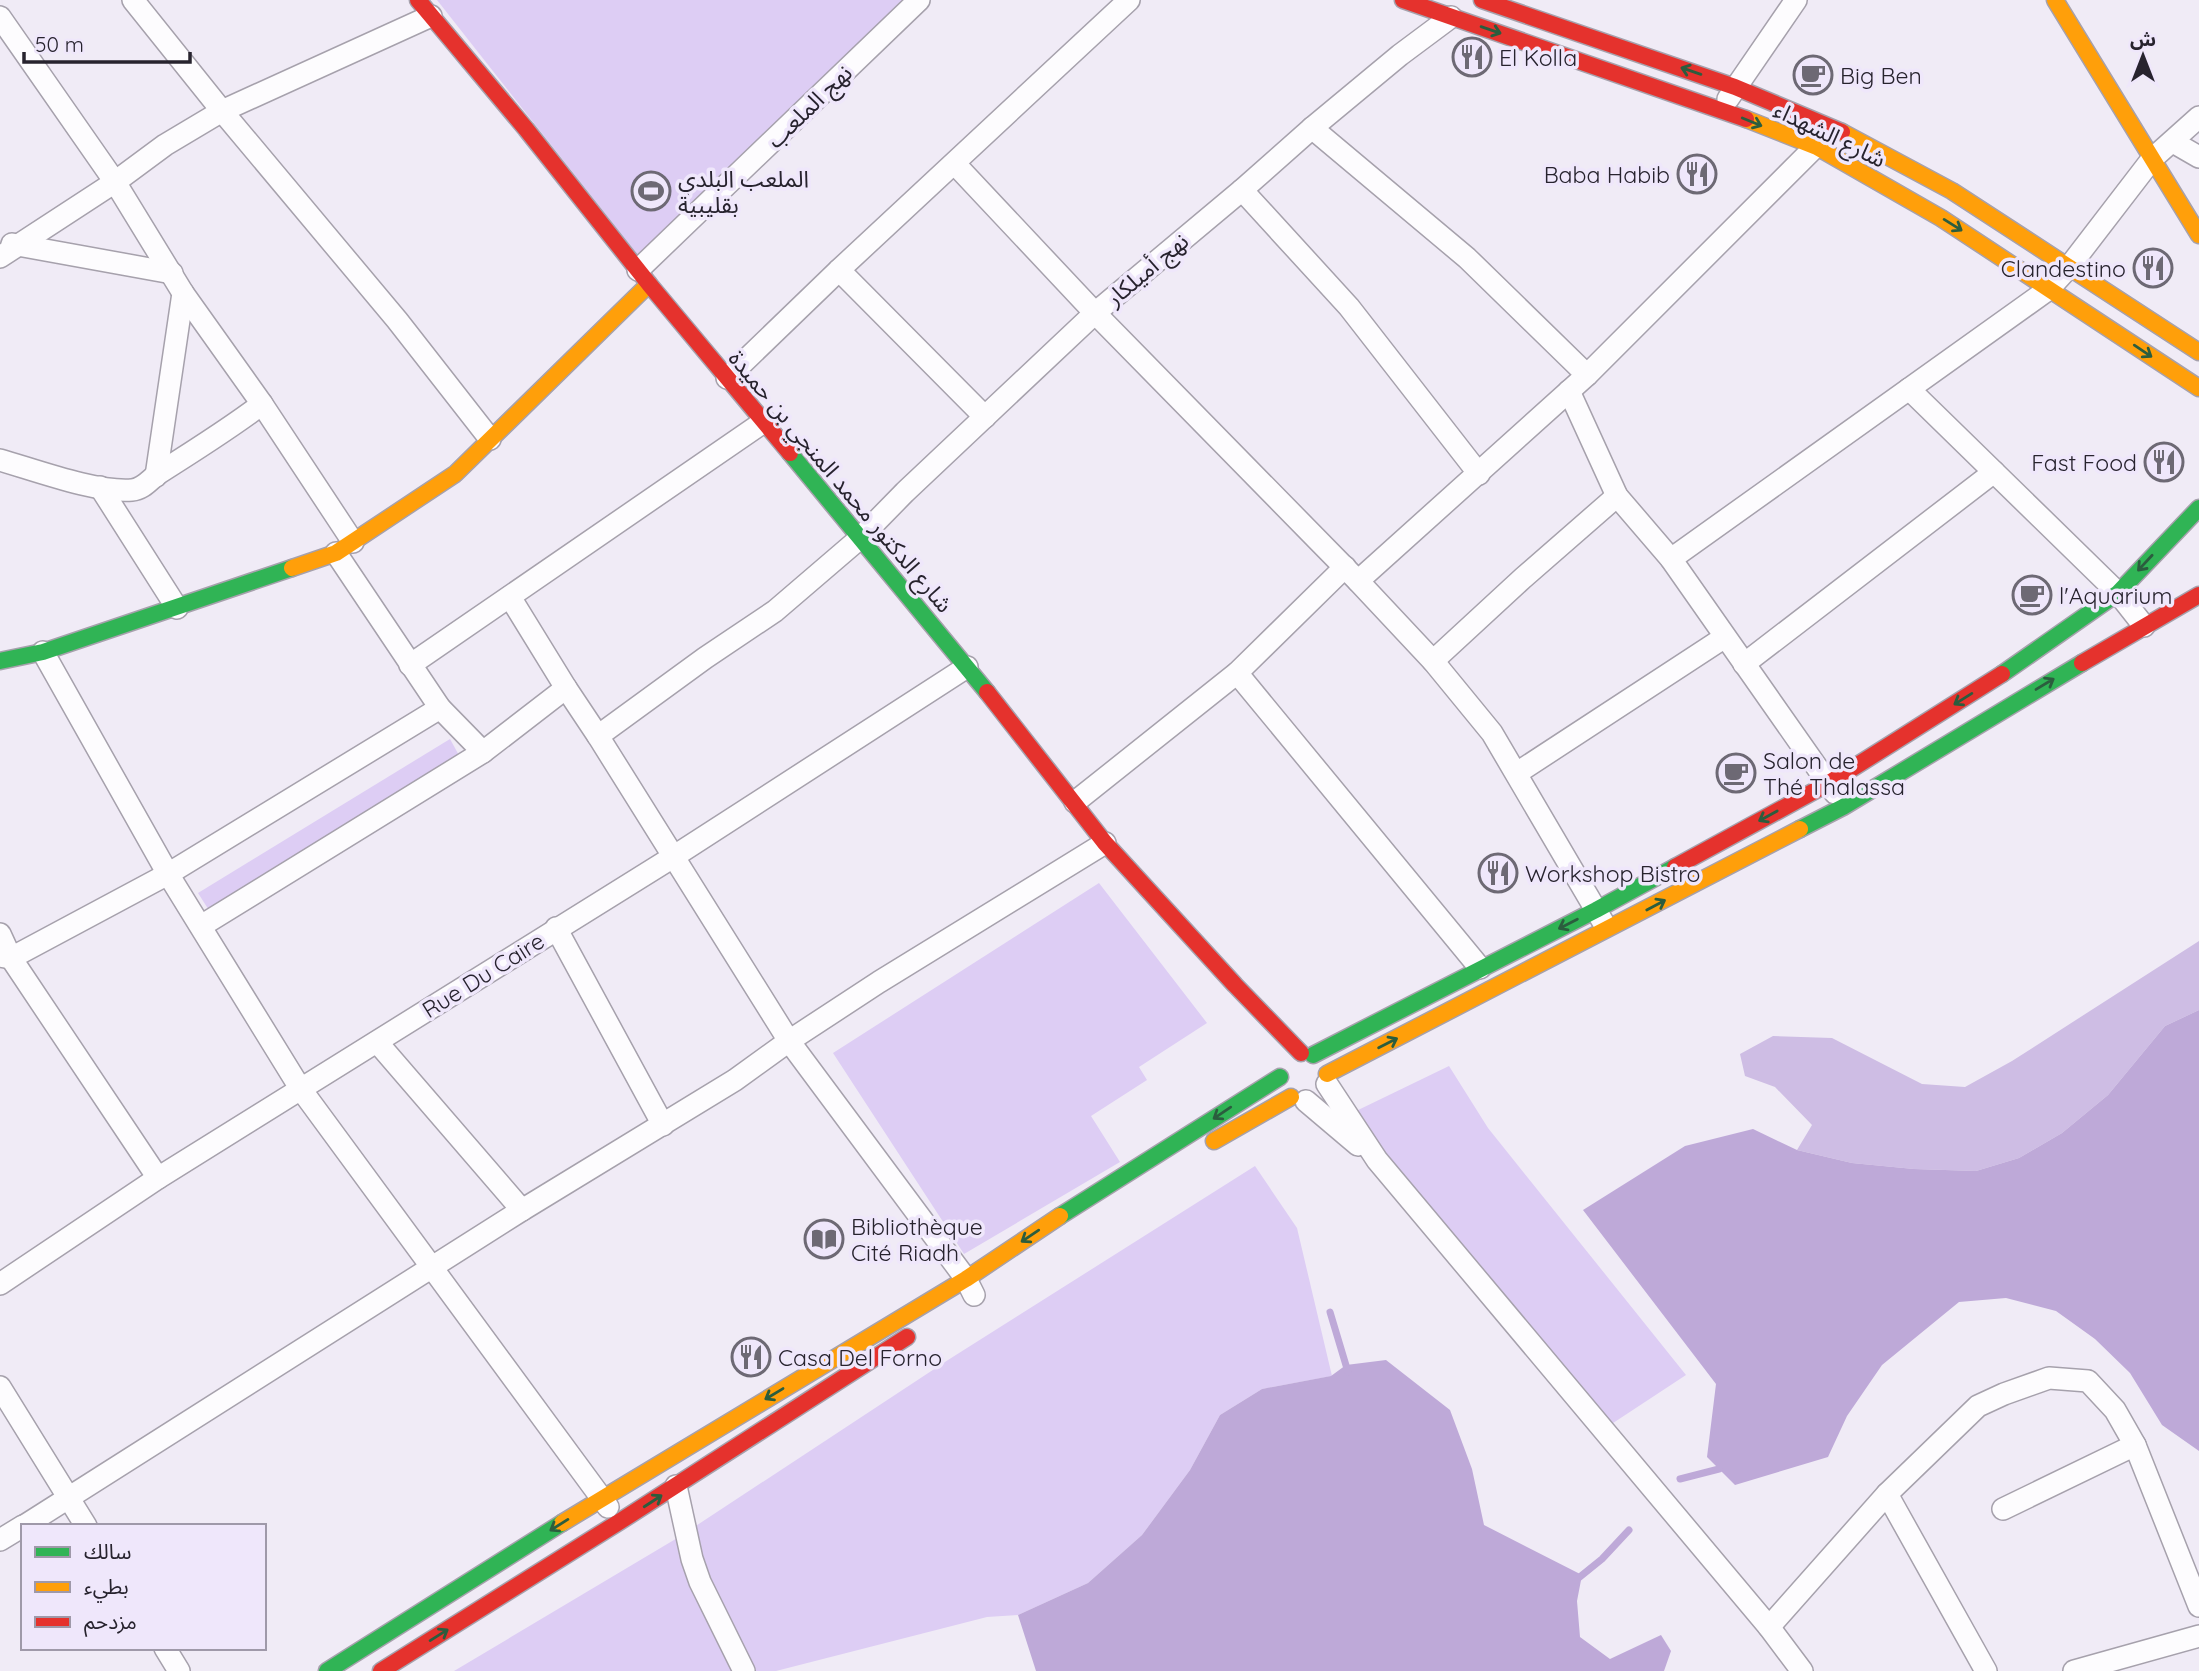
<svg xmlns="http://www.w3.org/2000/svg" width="2199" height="1671" font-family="Quicksand,'Noto Sans Arabic',sans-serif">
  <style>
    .green { fill: #ddcdf4 }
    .forest { fill: #cebde4 }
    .water { fill: #bea9d8 }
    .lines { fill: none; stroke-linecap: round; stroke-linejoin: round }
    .stream { stroke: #bea9d8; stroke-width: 7 }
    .street-casing { stroke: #a6a1ac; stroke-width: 24 }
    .fast-casing { stroke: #a6a1ac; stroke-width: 19 }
    .slow-casing { stroke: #a6a1ac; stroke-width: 19 }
    .jam-casing { stroke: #a6a1ac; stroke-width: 19 }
    .street { stroke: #fdfcfe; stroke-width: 21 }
    .fast { stroke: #30b455; stroke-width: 16 }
    .slow { stroke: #ff9f0a; stroke-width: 16 }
    .jam { stroke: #e5322d; stroke-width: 16 }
    .oneway { stroke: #2b5d3e }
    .labels { text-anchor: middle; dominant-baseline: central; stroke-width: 7; stroke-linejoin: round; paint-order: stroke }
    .poi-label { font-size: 23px; fill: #27232e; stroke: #efe7fb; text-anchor: start }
    .street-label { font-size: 23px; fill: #27232e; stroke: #efe7fb }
  </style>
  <rect width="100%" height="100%" fill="#f0ebf6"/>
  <g class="green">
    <polygon points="437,0 918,0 641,259"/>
    <polygon points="450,739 466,768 219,926 198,893"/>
    <polygon points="1099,883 1207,1023 1139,1067 1147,1080 1091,1116 1120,1162 964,1254 833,1053"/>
    <polygon points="1449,1066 1488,1128 1686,1375 1607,1427 1400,1174 1354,1112"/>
    <polygon points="1255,1166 1297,1228 1332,1376 1262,1389 1220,1415 1190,1470 1142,1535 1088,1583 1018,1615 987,1617 776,1671 454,1671 679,1537 948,1360"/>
  </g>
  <polygon class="forest" points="2199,941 2199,1010 2165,1026 2108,1095 2062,1133 2019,1158 1976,1171 1914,1169 1852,1163 1797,1150 1812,1125 1775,1087 1745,1076 1740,1054 1773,1036 1832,1038 1922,1084 1965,1087 2012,1061"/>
  <g class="water">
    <polygon points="2199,1010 2199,1451 2162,1425 2130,1373 2095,1339 2056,1311 2006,1298 1959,1302 1882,1365 1847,1416 1828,1457 1735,1485 1707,1457 1716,1384 1583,1210 1685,1146 1753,1129 1797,1150 1852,1163 1914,1169 1976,1171 2019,1158 2062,1133 2108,1095 2165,1026"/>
    <polygon points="1386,1360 1450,1410 1472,1469 1484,1525 1582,1575 1577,1601 1580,1637 1610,1659 1661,1635 1671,1651 1664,1671 1036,1671 1018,1615 1088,1583 1142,1535 1190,1470 1220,1415 1262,1389 1331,1376 1346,1365"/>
  </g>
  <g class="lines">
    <g class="stream">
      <polyline points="1330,1312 1348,1372"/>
      <polyline points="1680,1479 1719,1469"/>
      <polyline points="1576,1580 1602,1559 1629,1530"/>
    </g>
    <defs>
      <g id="street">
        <polyline points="133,0 222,111 397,320 490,439"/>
        <polyline points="0,17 115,182 183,293 262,404 353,542"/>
        <polyline points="1728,99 1796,0"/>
        <polyline points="1312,128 1467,258 1587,375"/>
        <polyline points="2173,142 2199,157"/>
        <polyline points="955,164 1095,313 1358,581 1433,661 1492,733 1603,922"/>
        <polyline points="1242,190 1349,307 1479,474"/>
        <polyline points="12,244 172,273"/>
        <polyline points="0,257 115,182 165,145 222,111 431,16"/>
        <polyline points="638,270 919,0"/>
        <polyline points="839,270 985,417"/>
        <polyline points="727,378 839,270 1129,0"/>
        <polyline points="1909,389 2118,593 2144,626"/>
        <polyline points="1569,391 1617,496 1671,559 1835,793"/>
        <path d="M0,460C35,470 97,493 132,490C144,489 150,479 159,473C194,451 229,429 262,404"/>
        <polyline points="156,476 183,293"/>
        <polyline points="100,487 177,608"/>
        <polyline points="336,553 440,708 483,752"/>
        <polyline points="1671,559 2049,289 2069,267 2152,159 2199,117"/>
        <polyline points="1358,581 1587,375 1823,139"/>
        <polyline points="510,597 566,688 598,736 789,1041 966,1279 974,1295"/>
        <polyline points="43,652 168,874 300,1088 608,1507"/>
        <polyline points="1433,661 1523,578 1617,496"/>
        <polyline points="1744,664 1994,472"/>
        <polyline points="410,665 765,421"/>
        <polyline points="1237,673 1480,968"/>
        <polyline points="598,736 705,658 775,611 859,539 905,492 1095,313 1242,190 1312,128 1400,55 1451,17"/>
        <polyline points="1517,773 1725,637"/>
        <polyline points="1075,802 1237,673 1345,567"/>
        <polyline points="201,926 483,752 566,688"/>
        <polyline points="556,928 663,1125"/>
        <polyline points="0,934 11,958 158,1178"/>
        <polyline points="0,956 11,958 168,874 440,708"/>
        <polyline points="377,1042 522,1210"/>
        <polyline points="1327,1084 1377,1160 1769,1627 1802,1671"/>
        <polyline points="1306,1101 1358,1145"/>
        <polyline points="0,1284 158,1178 673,857 967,667"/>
        <polyline points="0,1387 86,1526"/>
        <polyline points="676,1486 692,1559 700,1582 744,1671"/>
        <polyline points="1887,1494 1986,1671"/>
        <polyline points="2003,1509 2135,1445"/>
        <polyline points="24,1526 522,1210 735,1080 789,1041 879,982 1105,843"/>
        <polyline points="0,1540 23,1526"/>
        <polyline points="1769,1627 1887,1494 1978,1406 2004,1394 2049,1378 2088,1381 2115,1410 2135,1445 2199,1606"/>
        <polyline points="165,1648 179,1671"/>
        <polyline points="2074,1671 2199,1636"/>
      </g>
      <g id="fast">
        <polyline points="790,453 987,692"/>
        <polyline points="0,661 43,652 292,568"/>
        <polyline points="2002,674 2118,593 2199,508"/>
        <polyline points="1800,829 1843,807 2082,663"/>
        <polyline points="1313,1055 1596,910 1675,867"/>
        <polyline points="1060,1216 1280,1077"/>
        <polyline points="327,1671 562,1523"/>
      </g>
      <g id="slow">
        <polyline points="2055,0 2199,235"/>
        <polyline points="1746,119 1817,147 1941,218 2199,388"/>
        <polyline points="1842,132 1952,191 2199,352"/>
        <polyline points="292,568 336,553 455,474 649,284"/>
        <polyline points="1327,1074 1800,829"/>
        <polyline points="1214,1141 1291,1097"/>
        <polyline points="562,1523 966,1279 1060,1216"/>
      </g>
      <g id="jam">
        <polyline points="418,0 526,129 649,284 790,453"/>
        <polyline points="1403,0 1746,119"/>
        <polyline points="1482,0 1735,87 1842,132"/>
        <polyline points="2082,663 2199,595"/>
        <polyline points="987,692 1105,843 1235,985 1301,1053"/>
        <polyline points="1675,867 1829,783 2002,674"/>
        <polyline points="381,1671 619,1522 907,1337"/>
      </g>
    </defs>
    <use href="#street" class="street-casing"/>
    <use href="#fast" class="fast-casing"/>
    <use href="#slow" class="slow-casing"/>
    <use href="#jam" class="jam-casing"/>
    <use href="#street" class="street"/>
    <use href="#fast" class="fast"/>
    <use href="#slow" class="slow"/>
    <use href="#jam" class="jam"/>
  </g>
  <defs><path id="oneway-shaft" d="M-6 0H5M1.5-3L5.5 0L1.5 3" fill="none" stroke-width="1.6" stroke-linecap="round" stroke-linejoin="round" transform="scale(1.75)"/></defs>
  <g class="oneway">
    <use href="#oneway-shaft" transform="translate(1491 30) rotate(19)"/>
    <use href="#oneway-shaft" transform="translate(1691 71) rotate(-161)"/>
    <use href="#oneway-shaft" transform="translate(1752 122) rotate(22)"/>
    <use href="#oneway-shaft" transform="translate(1953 225) rotate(32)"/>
    <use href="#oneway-shaft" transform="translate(2143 351) rotate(34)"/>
    <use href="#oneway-shaft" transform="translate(2145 563) rotate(133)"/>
    <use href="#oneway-shaft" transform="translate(2045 684) rotate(-31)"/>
    <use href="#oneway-shaft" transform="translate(1963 699) rotate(148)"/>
    <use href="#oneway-shaft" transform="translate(1768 816) rotate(151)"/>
    <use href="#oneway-shaft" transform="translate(1656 905) rotate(-28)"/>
    <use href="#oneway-shaft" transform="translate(1568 924) rotate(153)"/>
    <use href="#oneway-shaft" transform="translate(1388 1043) rotate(-27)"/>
    <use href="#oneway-shaft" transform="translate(1222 1113) rotate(146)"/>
    <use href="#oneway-shaft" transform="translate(1030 1236) rotate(146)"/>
    <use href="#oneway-shaft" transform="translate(774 1394) rotate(149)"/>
    <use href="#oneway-shaft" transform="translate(653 1501) rotate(-33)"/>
    <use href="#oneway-shaft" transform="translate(559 1525) rotate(148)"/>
    <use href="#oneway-shaft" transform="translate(439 1635) rotate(-32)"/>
  </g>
  <defs>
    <symbol id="restaurant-ring" viewBox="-11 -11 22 22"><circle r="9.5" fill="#efe7fb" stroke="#6d6974" stroke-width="1.5"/><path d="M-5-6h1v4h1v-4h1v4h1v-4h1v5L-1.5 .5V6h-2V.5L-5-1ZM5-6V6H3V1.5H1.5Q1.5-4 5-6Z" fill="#6d6974"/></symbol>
    <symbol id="cafe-ring" viewBox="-11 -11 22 22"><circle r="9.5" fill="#efe7fb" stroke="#6d6974" stroke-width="1.5"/><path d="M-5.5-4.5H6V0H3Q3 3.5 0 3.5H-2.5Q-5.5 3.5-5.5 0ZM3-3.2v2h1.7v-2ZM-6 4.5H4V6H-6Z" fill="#6d6974"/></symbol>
    <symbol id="stadium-ring" viewBox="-11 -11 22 22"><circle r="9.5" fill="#efe7fb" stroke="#6d6974" stroke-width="1.5"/><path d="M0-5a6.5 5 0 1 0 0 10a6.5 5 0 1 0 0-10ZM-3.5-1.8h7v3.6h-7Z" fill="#6d6974"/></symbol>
    <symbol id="library-ring" viewBox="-11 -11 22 22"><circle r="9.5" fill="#efe7fb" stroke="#6d6974" stroke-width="1.5"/><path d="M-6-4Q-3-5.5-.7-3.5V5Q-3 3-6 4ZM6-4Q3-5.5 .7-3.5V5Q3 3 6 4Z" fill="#6d6974"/></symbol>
  </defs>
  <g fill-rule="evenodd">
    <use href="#restaurant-ring" x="1450" y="35" width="44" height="44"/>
    <use href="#cafe-ring" x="1791" y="53" width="44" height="44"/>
    <use href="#restaurant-ring" x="1675" y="152" width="44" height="44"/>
    <use href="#stadium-ring" x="629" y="169" width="44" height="44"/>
    <use href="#restaurant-ring" x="2131" y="246" width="44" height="44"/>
    <use href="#restaurant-ring" x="2142" y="440" width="44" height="44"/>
    <use href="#cafe-ring" x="2010" y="573" width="44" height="44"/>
    <use href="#cafe-ring" x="1714" y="751" width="44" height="44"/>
    <use href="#restaurant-ring" x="1476" y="851" width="44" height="44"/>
    <use href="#library-ring" x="802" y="1217" width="44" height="44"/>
    <use href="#restaurant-ring" x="729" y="1335" width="44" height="44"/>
  </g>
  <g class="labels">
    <g class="poi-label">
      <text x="1499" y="57">El Kolla</text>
      <text x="1840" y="75">Big Ben</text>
      <text x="1670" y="174" text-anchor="end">Baba Habib</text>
      <text x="678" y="178">الملعب البلدي<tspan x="678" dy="26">بقليبية</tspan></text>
      <text x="2126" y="268" text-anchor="end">Clandestino</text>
      <text x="2137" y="462" text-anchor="end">Fast Food</text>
      <text x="2059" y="595">l'Aquarium</text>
      <text x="1763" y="760">Salon de<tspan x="1763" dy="26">Thé Thalassa</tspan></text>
      <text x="1525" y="873">Workshop Bistro</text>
      <text x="851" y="1226">Bibliothèque<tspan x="851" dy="26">Cité Riadh</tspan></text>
      <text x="778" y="1357">Casa Del Forno</text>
    </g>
    <g class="street-label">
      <text transform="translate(809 106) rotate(-44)">نهج الملعب</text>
      <text transform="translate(1830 134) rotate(26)">شارع الشهداء</text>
      <text transform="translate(1147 269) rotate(-40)">نهج أميلكار</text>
      <text transform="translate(841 481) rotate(50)">شارع الدكتور محمد المنجي بن حميدة</text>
      <text transform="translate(483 975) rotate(-32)">Rue Du Caire</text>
    </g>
  </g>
  <rect x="21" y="1524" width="245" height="126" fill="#efe7fb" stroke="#9f99a9" stroke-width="2"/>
  <rect x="35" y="1547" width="35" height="10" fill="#30b455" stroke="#9f99a9" stroke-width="2"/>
  <text x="84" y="1559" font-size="21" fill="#27232e">سالك</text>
  <rect x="35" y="1582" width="35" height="10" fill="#ff9f0a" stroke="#9f99a9" stroke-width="2"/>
  <text x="84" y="1594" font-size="21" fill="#27232e">بطيء</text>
  <rect x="35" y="1617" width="35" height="10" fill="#e5322d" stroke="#9f99a9" stroke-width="2"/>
  <text x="84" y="1629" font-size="21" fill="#27232e">مزدحم</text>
  <g transform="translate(2143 56)" stroke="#efe7fb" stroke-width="5" paint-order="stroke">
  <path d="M0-5L12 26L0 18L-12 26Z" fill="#27232e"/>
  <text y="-10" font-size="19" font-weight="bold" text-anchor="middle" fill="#27232e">ش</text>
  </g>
  <path d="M24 52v10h166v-10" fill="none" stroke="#27232e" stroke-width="3.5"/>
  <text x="35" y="52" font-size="21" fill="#27232e" stroke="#efe7fb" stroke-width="5" paint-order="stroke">50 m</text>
</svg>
